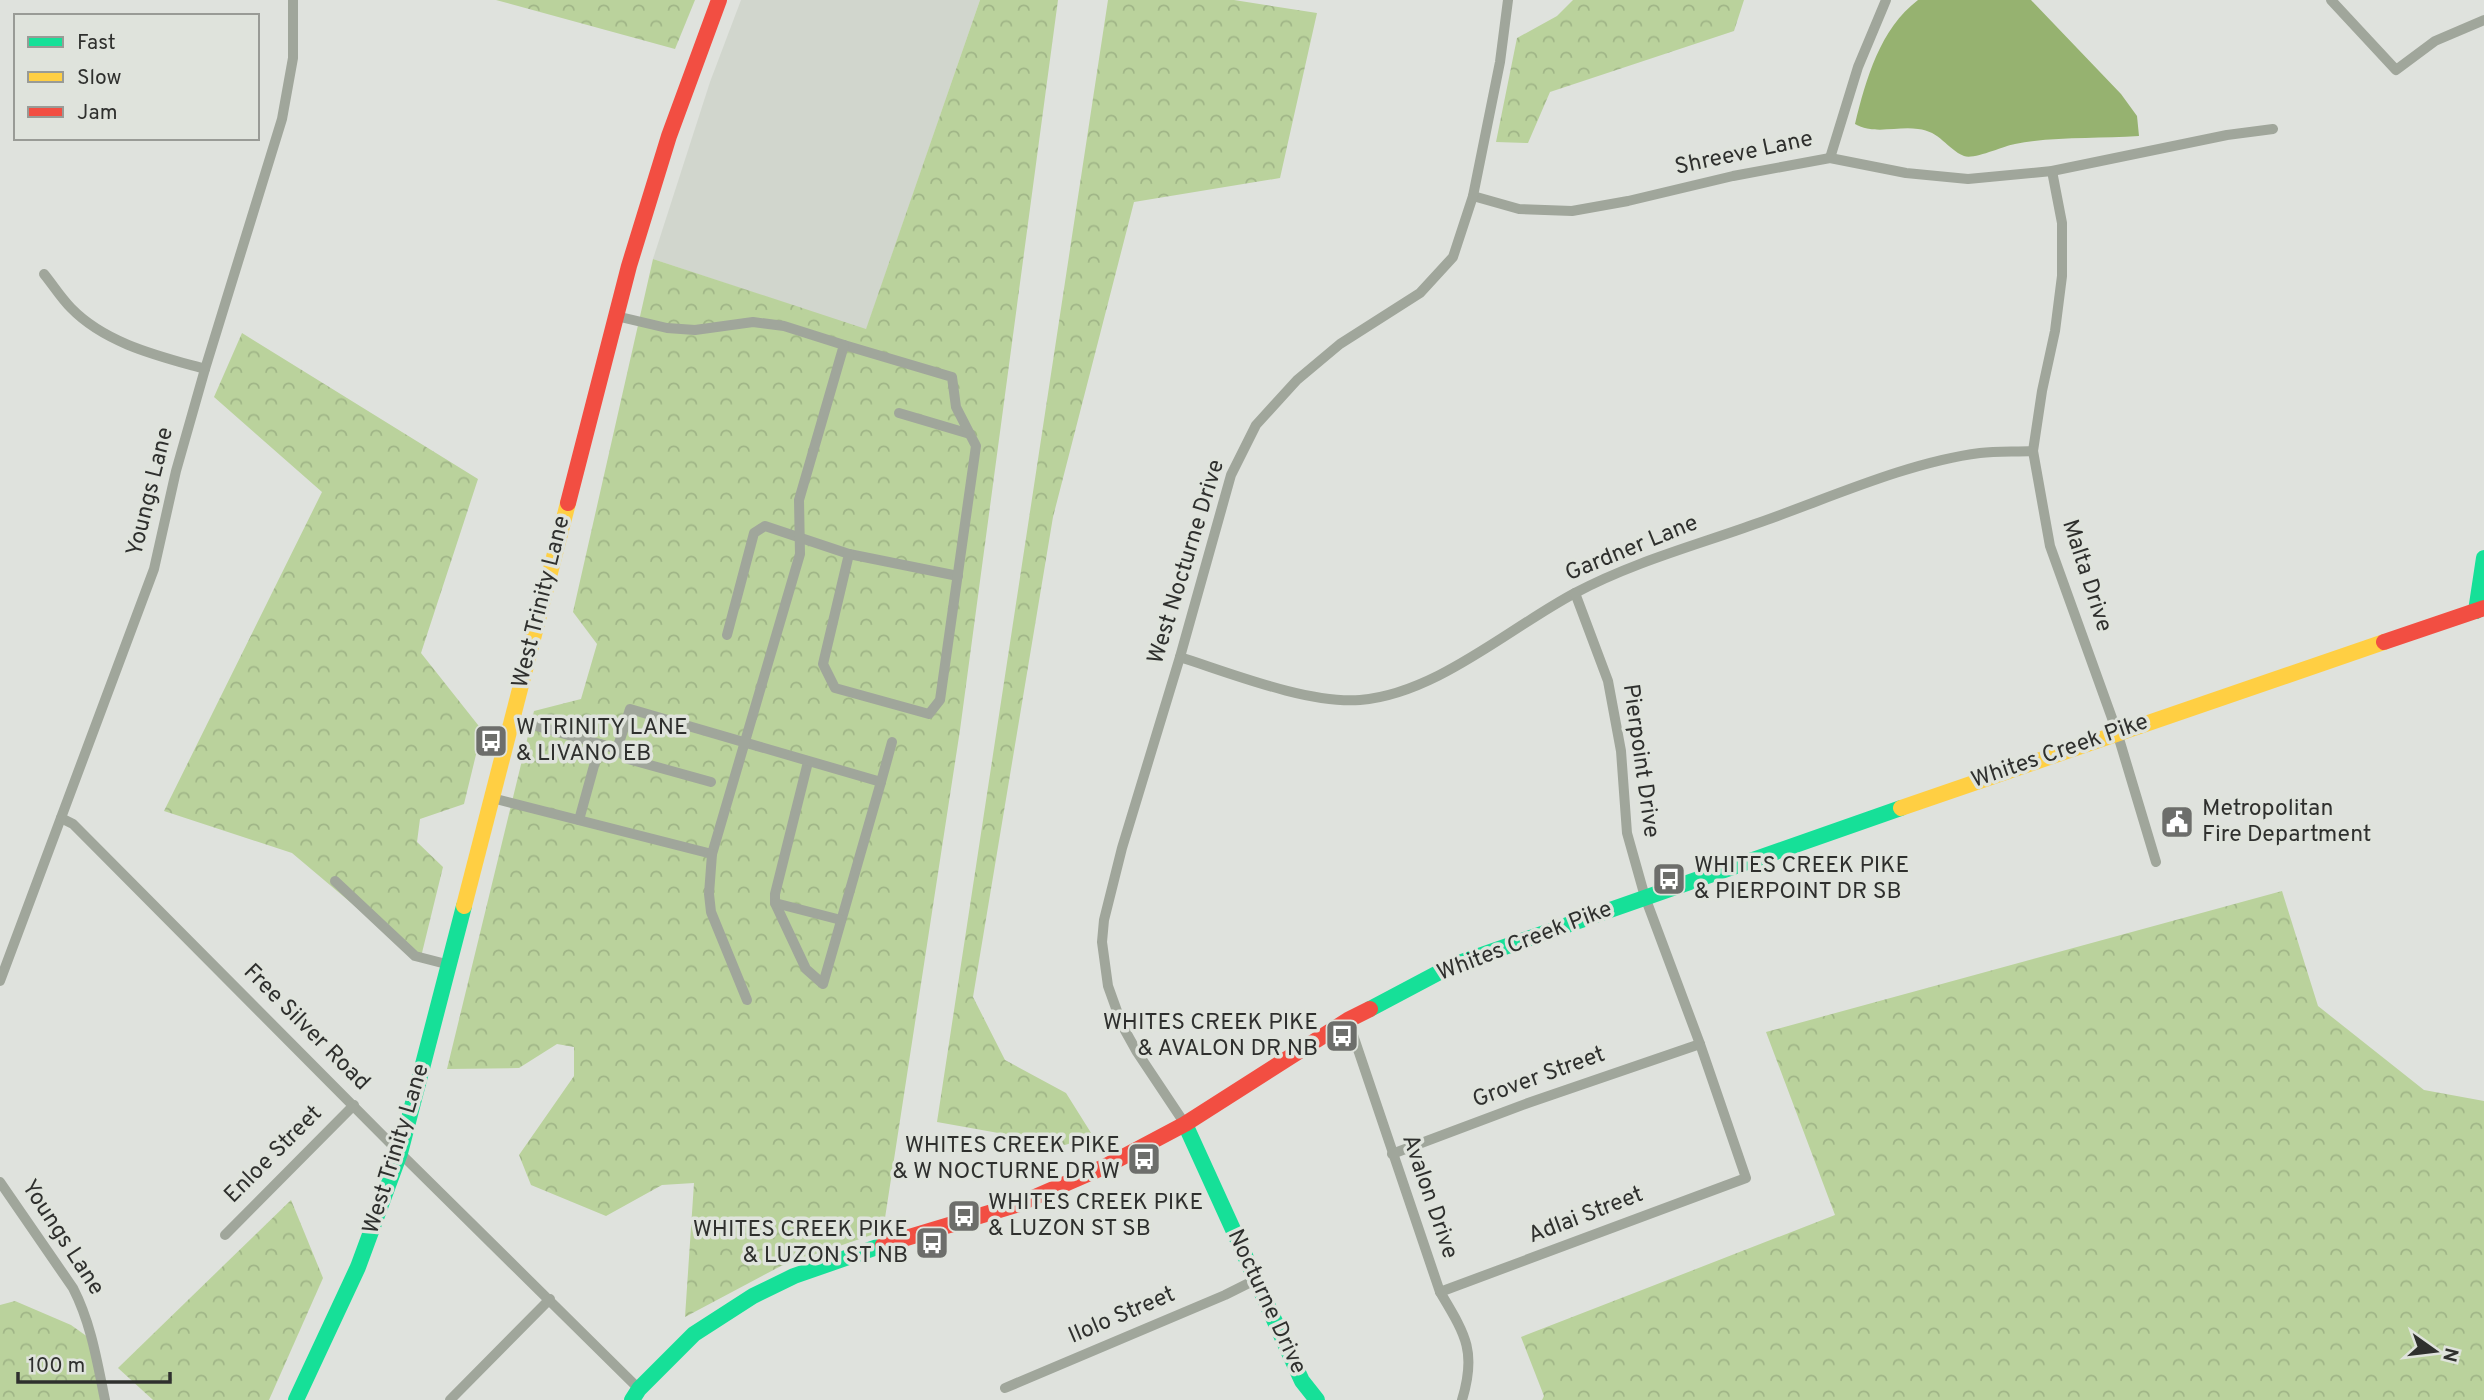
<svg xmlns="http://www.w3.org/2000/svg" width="2484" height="1400" font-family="Overpass,sans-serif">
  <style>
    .built { fill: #d1d6cd }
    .forest { fill: url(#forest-crowns) }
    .water { fill: #96b270 }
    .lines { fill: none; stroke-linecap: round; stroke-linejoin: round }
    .street { stroke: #a0a69b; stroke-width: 10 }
    .fast { stroke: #16e098; stroke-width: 16 }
    .slow { stroke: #ffcf43; stroke-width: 16 }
    .jam { stroke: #f24e42; stroke-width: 16 }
    .labels { text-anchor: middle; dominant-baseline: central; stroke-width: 7; stroke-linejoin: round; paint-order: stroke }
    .street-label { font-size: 23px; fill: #2f302e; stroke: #dfe3dc }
    .poi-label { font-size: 23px; fill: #2f302e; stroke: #dfe3dc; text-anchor: start }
  </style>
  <defs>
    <pattern id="forest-crowns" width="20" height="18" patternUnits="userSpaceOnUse" patternTransform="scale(1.75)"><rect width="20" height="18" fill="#bad29c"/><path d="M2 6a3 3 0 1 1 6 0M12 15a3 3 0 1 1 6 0" fill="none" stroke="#a0b587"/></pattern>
  </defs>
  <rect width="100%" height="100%" fill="#dfe2dd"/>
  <polygon class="built" points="741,0 980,0 866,330 653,259 710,82"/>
  <g class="forest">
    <polygon points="496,0 695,0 675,49"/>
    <polygon points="980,0 1058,0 960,730 883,1231 781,1266 685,1317 694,1183 662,1185 606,1216 531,1185 519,1155 574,1076 574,1047 557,1044 519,1068 447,1069 534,711 581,699 597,644 573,612 653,259 866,329"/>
    <polygon points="1108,0 1234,0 1317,13 1280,178 1134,202 1053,517 973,997 1005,1060 1066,1093 1093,1136 1065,1145 937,1122"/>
    <polygon points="1573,0 1744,0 1734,31 1550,92 1528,143 1496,142 1517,38 1557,16"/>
    <polygon points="242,333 478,479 421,653 482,730 464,804 420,819 417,842 443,867 420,961 292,853 164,811 322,492 214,397"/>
    <polygon points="2282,891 2318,1006 2424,1090 2484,1101 2484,1400 1542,1400 1544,1396 1521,1337 1835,1215 1766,1032"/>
    <polygon points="291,1200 323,1278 269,1400 153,1400 118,1368"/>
    <polygon points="15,1301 71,1325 92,1340 105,1400 0,1400 0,1305"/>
  </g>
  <path class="water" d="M1918,0H2031L2121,94L2137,116L2139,136C2098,139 2055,136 2015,144C2003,146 1974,160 1964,156C1947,149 1940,131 1918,129C1897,126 1874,135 1855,124C1866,79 1880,29 1918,0Z"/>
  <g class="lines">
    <g class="street">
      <polyline points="2331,0 2396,70 2435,41 2484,20"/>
      <polyline points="1830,158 1858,67 1886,0"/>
      <polyline points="2052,171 2062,223 2062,276 2055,331 2042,391 2033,451 2050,546 2117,732 2156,862"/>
      <polyline points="1473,196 1519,209 1572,211 1628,201 1733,176 1830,158 1906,173 1968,179 2052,171 2227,135 2273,129"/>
      <path d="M44,274C53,285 61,298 71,308C106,344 159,356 205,369"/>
      <polyline points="899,413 970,434"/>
      <polyline points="849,554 958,576"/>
      <polyline points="727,635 754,533 765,526 849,554 823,664 835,688 929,714 940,700 976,446 956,407 952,377 844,345"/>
      <path d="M1180,657C1230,673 1308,704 1360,700C1436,694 1509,628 1575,593C1633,562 1697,545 1758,523C1827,499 1908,462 1980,453C1997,451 2015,452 2033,451"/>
      <polyline points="512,719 600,744"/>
      <polyline points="808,762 775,894 775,903 806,969 823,984 881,782"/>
      <polyline points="711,782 628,759 617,749 630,709 881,782 892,742"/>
      <polyline points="492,798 712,854 800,554 799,500 844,345 784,326 753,322 695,330 667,328 616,316"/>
      <polyline points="61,818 73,824 400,1153 639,1389"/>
      <polyline points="579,820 600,744 617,749"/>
      <polyline points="712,854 709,894 711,912 747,1000"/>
      <polyline points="335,881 415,956 450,965"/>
      <polyline points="775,903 841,920"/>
      <polyline points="0,981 154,569 176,471 205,369 282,119 293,58 293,0"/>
      <path d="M1348,1020L1440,1292C1465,1334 1477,1351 1462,1400"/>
      <polyline points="1185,1124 1137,1052 1122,1025 1108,986 1102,942 1104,920 1122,848 1180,657 1231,475 1256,425 1297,380 1340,344 1420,293 1453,257 1473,196 1500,62 1508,0"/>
      <polyline points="1392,1154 1528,1103 1700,1044"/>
      <path d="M0,1182L73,1288C91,1323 97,1361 105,1400"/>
      <polyline points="225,1235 354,1105"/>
      <polyline points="1440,1292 1746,1178 1700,1044 1645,897 1627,833 1621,751 1608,681 1575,593"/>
      <polyline points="1005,1388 1225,1295 1255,1280"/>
      <polyline points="450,1400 550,1299"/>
    </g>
    <g class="fast">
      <polyline points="2476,611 2484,558"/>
      <polyline points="1370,1009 1453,965 1901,808"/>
      <polyline points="1185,1124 1302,1381 1317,1400"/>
      <polyline points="296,1400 358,1267 400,1153 464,906"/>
      <polyline points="632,1400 639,1389 694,1334 753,1296 794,1276 883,1245"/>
    </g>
    <g class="slow">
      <polyline points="1901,808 2384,642"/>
      <polyline points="464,906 568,503"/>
    </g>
    <g class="jam">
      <polyline points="568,503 629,266 669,136 719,0"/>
      <polyline points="2384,642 2484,608"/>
      <polyline points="883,1245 1019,1204 1104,1167 1185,1124 1348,1020 1370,1009"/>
    </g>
  </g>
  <defs>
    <symbol id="bus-square" viewBox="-11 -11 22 22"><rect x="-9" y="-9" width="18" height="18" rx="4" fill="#6d6e6b" stroke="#dfe3dc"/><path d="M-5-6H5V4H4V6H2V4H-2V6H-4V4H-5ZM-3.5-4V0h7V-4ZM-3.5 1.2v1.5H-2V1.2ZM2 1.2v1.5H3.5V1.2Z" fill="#fff"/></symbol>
    <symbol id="civic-square" viewBox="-11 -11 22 22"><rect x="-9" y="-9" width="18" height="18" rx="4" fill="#6d6e6b" stroke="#dfe3dc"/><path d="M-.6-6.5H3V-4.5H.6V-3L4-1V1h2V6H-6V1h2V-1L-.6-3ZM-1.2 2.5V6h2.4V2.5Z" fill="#fff"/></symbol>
  </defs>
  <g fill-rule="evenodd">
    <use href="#bus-square" x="472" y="722" width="38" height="38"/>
    <use href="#civic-square" x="2158" y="803" width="38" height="38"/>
    <use href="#bus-square" x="1650" y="860" width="38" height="38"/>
    <use href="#bus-square" x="1323" y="1017" width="38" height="38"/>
    <use href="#bus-square" x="1125" y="1140" width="38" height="38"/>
    <use href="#bus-square" x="945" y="1197" width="38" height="38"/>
    <use href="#bus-square" x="913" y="1224" width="38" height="38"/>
  </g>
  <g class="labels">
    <g class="street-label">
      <text transform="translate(1744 154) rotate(-12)">Shreeve Lane</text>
      <text transform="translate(151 492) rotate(-76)">Youngs Lane</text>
      <text transform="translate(1632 549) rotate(-22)">Gardner Lane</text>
      <text transform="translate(1187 562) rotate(-73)">West Nocturne Drive</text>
      <text transform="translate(2086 576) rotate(72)">Malta Drive</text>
      <text transform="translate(542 602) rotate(-76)">West Trinity Lane</text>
      <text transform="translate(2060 752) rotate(-19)">Whites Creek Pike</text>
      <text transform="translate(1640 761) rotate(82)">Pierpoint Drive</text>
      <text transform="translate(1525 942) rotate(-21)">Whites Creek Pike</text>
      <text transform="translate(306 1028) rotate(45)">Free Silver Road</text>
      <text transform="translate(1539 1078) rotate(-20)">Grover Street</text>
      <text transform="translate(397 1149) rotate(-73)">West Trinity Lane</text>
      <text transform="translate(274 1155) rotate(-45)">Enloe Street</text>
      <text transform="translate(1429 1197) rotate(71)">Avalon Drive</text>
      <text transform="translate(1586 1216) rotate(-21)">Adlai Street</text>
      <text transform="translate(62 1238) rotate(57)">Youngs Lane</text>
      <text transform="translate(1266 1302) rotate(65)">Nocturne Drive</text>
      <text transform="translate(1122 1316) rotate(-23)">Ilolo Street</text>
    </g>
    <g class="poi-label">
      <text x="516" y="728">W TRINITY LANE<tspan x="516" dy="26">&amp; LIVANO EB</tspan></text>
      <text x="2202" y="809">Metropolitan<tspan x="2202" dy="26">Fire Department</tspan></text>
      <text x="1694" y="866">WHITES CREEK PIKE<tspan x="1694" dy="26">&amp; PIERPOINT DR SB</tspan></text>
      <text x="1318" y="1023" text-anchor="end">WHITES CREEK PIKE<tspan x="1318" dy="26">&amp; AVALON DR NB</tspan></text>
      <text x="1120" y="1146" text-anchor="end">WHITES CREEK PIKE<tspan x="1120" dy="26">&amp; W NOCTURNE DR W</tspan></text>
      <text x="988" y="1203">WHITES CREEK PIKE<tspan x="988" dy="26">&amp; LUZON ST SB</tspan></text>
      <text x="908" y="1230" text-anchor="end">WHITES CREEK PIKE<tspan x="908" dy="26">&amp; LUZON ST NB</tspan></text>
    </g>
  </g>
  <rect x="14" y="14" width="245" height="126" fill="#dfe3dc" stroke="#999b96" stroke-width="2"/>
  <rect x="28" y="37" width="35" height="10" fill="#16e098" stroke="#999b96" stroke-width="2"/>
  <text x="77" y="49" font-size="21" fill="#2f302e">Fast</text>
  <rect x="28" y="72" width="35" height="10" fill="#ffcf43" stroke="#999b96" stroke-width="2"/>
  <text x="77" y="84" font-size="21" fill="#2f302e">Slow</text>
  <rect x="28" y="107" width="35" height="10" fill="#f24e42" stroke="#999b96" stroke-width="2"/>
  <text x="77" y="119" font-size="21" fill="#2f302e">Jam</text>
  <g transform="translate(2435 1351) rotate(104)" stroke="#dfe3dc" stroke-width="5" paint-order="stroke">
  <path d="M0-5L12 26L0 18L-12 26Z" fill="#2f302e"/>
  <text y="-10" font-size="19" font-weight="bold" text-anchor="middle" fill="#2f302e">N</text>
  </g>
  <path d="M18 1372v10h152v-10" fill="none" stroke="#2f302e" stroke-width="3.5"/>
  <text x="28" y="1372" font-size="21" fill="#2f302e" stroke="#dfe3dc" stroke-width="5" paint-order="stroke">100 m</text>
</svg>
